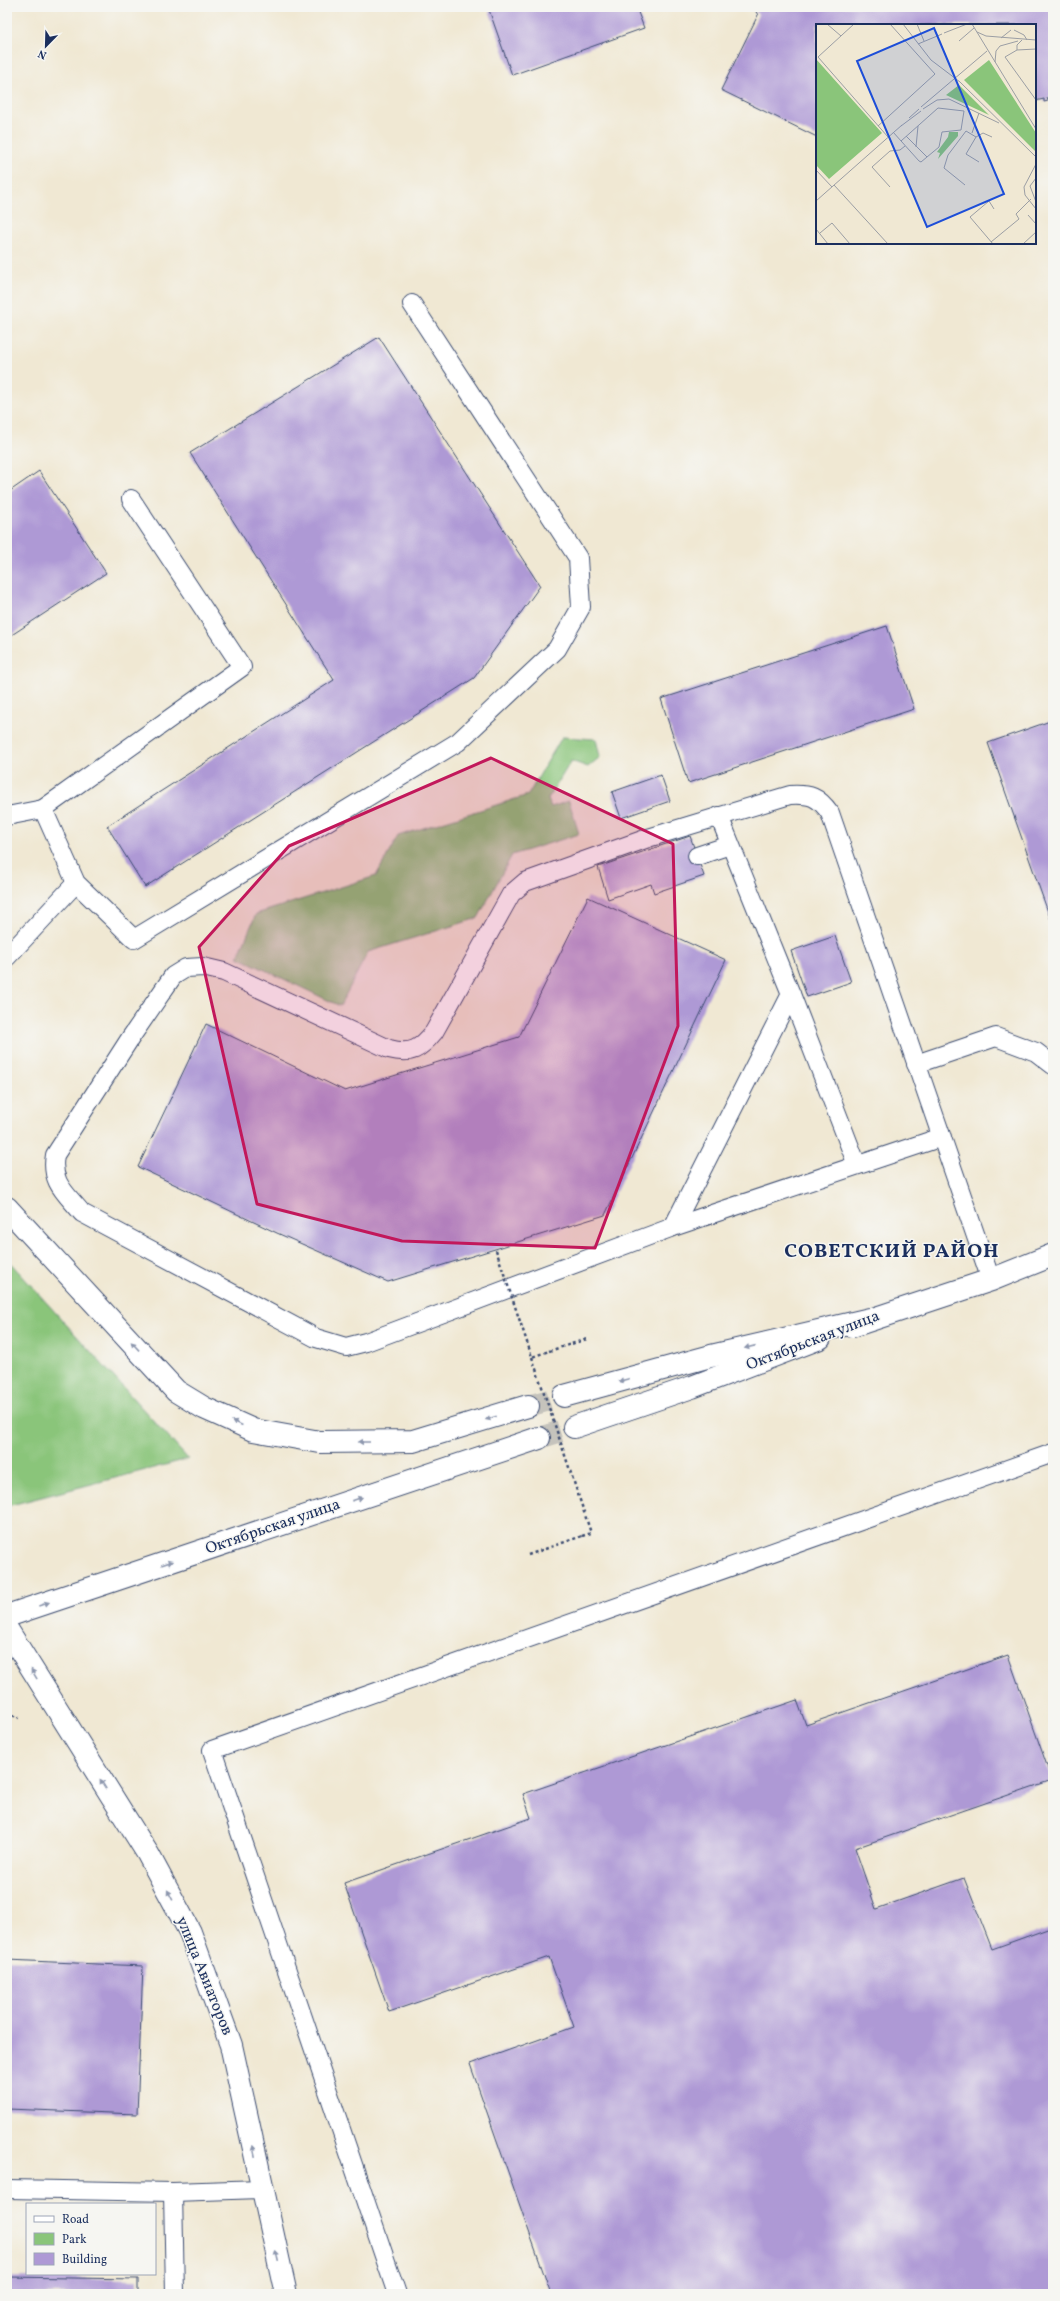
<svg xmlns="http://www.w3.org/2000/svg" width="1060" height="2301" font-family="Vollkorn,serif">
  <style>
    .green { fill: #8ac57a; stroke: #527a6c }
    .building { fill: #ae99d5 }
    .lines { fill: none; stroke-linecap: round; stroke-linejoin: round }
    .secondary-tunnel { stroke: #c5c3bc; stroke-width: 22; stroke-dasharray: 22 11; stroke-linecap: butt }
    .primary-tunnel { stroke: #c5c3bc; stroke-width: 22; stroke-dasharray: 22 11; stroke-linecap: butt }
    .lane-casing { stroke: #3b4b70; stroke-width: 20 }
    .secondary-casing { stroke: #3b4b70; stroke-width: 24 }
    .primary-casing { stroke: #3b4b70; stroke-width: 24 }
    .path { stroke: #3b4b70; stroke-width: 2.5; stroke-dasharray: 3 3; stroke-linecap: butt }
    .lane { stroke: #fff; stroke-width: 18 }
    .secondary { stroke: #fff; stroke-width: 22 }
    .primary { stroke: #fff; stroke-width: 22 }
    .path-bridge { stroke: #3b4b70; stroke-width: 2.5; stroke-dasharray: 3 3; stroke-linecap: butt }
    .oneway { fill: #8d97ae }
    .marked { fill: #c2185b; fill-opacity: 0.2; stroke: #c2185b; stroke-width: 3; stroke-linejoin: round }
    .labels { text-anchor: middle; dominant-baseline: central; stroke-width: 3; stroke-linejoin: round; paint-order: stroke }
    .street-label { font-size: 16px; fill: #1b2f5e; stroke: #f6f6f2 }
    .district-label { font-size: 20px; font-weight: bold; letter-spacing: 1px; fill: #1b2f5e; stroke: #f6f6f2 }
    .inset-road { fill: none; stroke: #9b9ea4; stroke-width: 1 }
    .view { fill: #1d4ed8; fill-opacity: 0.15; stroke: #1d4ed8; stroke-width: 2 }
    .inset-edge { fill: none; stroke: #1b2f5e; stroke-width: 2 }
  </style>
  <rect width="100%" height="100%" fill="#f6f6f2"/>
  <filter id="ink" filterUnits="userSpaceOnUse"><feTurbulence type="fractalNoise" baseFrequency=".025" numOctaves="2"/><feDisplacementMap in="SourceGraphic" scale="8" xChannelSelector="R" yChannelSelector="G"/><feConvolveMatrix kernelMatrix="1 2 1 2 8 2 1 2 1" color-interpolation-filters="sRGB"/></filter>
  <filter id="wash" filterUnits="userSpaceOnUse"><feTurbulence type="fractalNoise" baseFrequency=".012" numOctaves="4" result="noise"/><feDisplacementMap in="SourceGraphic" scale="16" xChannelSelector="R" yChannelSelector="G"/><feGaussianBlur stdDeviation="0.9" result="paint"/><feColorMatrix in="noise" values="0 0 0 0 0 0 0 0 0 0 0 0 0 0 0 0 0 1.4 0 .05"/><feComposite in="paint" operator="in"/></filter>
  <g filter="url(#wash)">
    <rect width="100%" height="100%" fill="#f0e8d3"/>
    <g class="green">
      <polygon points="562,737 596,739 600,757 588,767 571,761 548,799 551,807 569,801 579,834 512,855 478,918 368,952 340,1006 238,957 256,914 376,876 398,836 528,795"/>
      <polygon points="7,1259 188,1459 7,1506"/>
    </g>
    <g id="blocks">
      <g class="building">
        <polygon points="488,7 636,7 644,28 512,75"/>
        <polygon points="753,7 1053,7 1053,96 1047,98 1048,101 1044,102 1044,99 1035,101 1035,25 817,25 817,137 721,90 758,15"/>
        <polygon points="379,337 540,586 474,678 145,887 107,826 334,680 190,453"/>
        <polygon points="39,471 106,573 7,638 7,493"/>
        <polygon points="887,626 914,709 688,783 661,699"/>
        <polygon points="1053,720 1053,926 988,743"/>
        <polygon points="661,775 670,801 621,818 612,792"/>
        <polygon points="690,836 704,876 654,893 651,884 608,899 598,867"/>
        <polygon points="588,897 726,960 605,1215 388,1282 277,1233 138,1167 206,1024 345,1091 519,1037"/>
        <polygon points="835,936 851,982 807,997 791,951"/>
        <polygon points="1008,1655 1052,1780 855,1848 876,1909 964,1878 992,1949 1053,1927 1053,2294 551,2294 470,2064 574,2027 549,1957 389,2012 344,1883 531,1818 523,1794 797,1700 806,1725"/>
        <polygon points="7,1960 143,1966 137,2114 7,2109"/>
        <polygon points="7,2277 138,2279 138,2294 7,2294"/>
      </g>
    </g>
  </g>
  <g filter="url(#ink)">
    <use href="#blocks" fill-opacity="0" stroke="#3b4b70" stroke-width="1"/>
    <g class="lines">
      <polyline class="secondary-tunnel" points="539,1438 574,1427"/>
      <polyline class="primary-tunnel" points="528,1406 564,1396"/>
      <defs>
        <g id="lane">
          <polyline points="131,499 242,667 43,809 76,883 134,939 458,742 557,649 581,607 578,558 412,304"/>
          <polyline points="7,816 43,809"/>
          <polyline points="719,816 791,994 857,1165"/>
          <polyline points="697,856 730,845"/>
          <polyline points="7,957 76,883"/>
          <polyline points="916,1064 996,1037 1036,1052 1053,1065"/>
          <path d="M942,1137L673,1227L366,1342L346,1347L316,1338L82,1213C66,1193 50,1183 55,1155L131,1037L173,976L186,968L203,967L224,972L389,1049C412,1055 420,1049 434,1032L511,894L525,882L648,838L790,795C810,794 818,796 830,813L991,1280"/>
          <polyline points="673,1227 791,994"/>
          <polyline points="7,2189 173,2192 262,2189"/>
          <polyline points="173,2192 175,2294"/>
          <polyline points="397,2294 212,1750 1053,1453"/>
        </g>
        <g id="secondary">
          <polyline points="852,1326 991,1280 1053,1255"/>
          <polyline points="574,1427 692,1387 820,1338"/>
          <polyline points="7,1616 539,1438"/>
        </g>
        <g id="primary">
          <polyline points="7,1208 176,1391 204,1408 253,1430 320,1442 413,1441 528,1406"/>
          <polyline points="564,1396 711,1356 870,1319"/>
          <polyline points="7,1629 148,1854 190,1932 231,2045 286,2294"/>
        </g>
      </defs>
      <use href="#lane" class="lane-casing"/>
      <use href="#secondary" class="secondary-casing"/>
      <use href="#primary" class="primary-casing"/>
      <g class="path">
        <polyline points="549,1351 587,1339"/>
        <polyline points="528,1555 582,1536"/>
        <polyline points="7,1713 19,1718"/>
      </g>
      <use href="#lane" class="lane"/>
      <use href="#secondary" class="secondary"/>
      <use href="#primary" class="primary"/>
      <g class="path-bridge">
        <polyline points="496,1250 532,1357 549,1351"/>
        <polyline points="532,1357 591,1533 582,1536"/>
      </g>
    </g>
    <defs><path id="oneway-solid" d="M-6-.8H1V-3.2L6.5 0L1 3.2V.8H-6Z"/></defs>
    <g class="oneway">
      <use href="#oneway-solid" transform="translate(135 1346) rotate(-133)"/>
      <use href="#oneway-solid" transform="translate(750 1347) rotate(167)"/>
      <use href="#oneway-solid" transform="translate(624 1380) rotate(165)"/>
      <use href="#oneway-solid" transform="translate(491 1418) rotate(163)"/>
      <use href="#oneway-solid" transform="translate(237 1423) rotate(-155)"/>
      <use href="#oneway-solid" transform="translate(364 1442) rotate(180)"/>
      <use href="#oneway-solid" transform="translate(357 1499) rotate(-19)"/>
      <use href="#oneway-solid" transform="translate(167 1563) rotate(-19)"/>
      <use href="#oneway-solid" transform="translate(44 1604) rotate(-19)"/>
      <use href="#oneway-solid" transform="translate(34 1674) rotate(-121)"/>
      <use href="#oneway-solid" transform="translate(103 1784) rotate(-122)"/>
      <use href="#oneway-solid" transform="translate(170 1895) rotate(-118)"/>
      <use href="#oneway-solid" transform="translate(254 2151) rotate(-102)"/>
      <use href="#oneway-solid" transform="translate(277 2256) rotate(-103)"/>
    </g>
  </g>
  <path class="marked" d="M491,758L673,844L678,1026L595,1248L402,1241L257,1204L199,947L289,846Z"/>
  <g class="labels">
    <g class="street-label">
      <text transform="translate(813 1341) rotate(-21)">Октябрьская улица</text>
      <text transform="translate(273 1527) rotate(-19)">Октябрьская улица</text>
      <text transform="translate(204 1976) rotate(68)">улица Авиаторов</text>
    </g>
    <g class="district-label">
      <text x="892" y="1252">СОВЕТСКИЙ РАЙОН</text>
    </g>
  </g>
  <g transform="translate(816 24)">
    <rect width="220" height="220" fill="#f0e8d3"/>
    <path d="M0,35L66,109L13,155L0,141ZM173,36L220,109V128L148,56ZM143,61L173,91L130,71ZM133,108H142V112L122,135L124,129L121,128L132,113Z" fill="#8ac57a"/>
    <path class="inset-road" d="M11,0L25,12M38,0L2,33L72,113M87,0L115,36L144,58L220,133M101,0L108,17M156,0L220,105M198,6L208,11L211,16M161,8L170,12L220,16M128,9L151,0M185,14L195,6M206,16L201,21V26L189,33L220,76M143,17L158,4M102,20L126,10M201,26L220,25M179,38L180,27L184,22L202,17M105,83L171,27M107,85L121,76L133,75L183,99M93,94L103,85M62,102L119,50L74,0M85,102L105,87M77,108L103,137L105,138L123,123L126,108L145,106L148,87L122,84L85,117M156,109L163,89M90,112L111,133M160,113L167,109L176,113M100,123L102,102M220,140L208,163L209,171L220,185M0,146L16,163M220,154L214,162L220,178M18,161L72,220M149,161L128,144L132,131L150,107L160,113L150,130L163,138M74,163L56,143L74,127L84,126L89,122M0,177L86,101M212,191L220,200M0,205L12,220M4,209L16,199L34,220M175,218L203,195L200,190L215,175M177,220L154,193L173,177L178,185M207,220L220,208"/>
    <path class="view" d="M118,4L188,170L111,203L41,37Z"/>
    <rect width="220" height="220" class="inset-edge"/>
  </g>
  <rect width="1060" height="2301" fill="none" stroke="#f6f6f2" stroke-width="24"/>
  <rect x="26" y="2203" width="130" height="72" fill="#f6f6f2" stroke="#9ea6b7"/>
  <rect x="34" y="2216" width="20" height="6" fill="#ffffff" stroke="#9ea6b7"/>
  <text x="62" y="2223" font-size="12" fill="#1b2f5e">Road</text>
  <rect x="34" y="2233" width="20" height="12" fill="#8ac57a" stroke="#9ea6b7"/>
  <text x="62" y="2243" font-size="12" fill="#1b2f5e">Park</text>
  <rect x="34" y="2253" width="20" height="12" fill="#ae99d5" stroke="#9ea6b7"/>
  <text x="62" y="2263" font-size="12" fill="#1b2f5e">Building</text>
  <g transform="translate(46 46) rotate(203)" stroke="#f6f6f2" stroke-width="3" paint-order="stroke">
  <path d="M0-3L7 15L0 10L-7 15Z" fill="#1b2f5e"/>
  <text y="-6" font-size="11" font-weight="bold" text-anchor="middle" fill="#1b2f5e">N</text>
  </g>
</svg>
